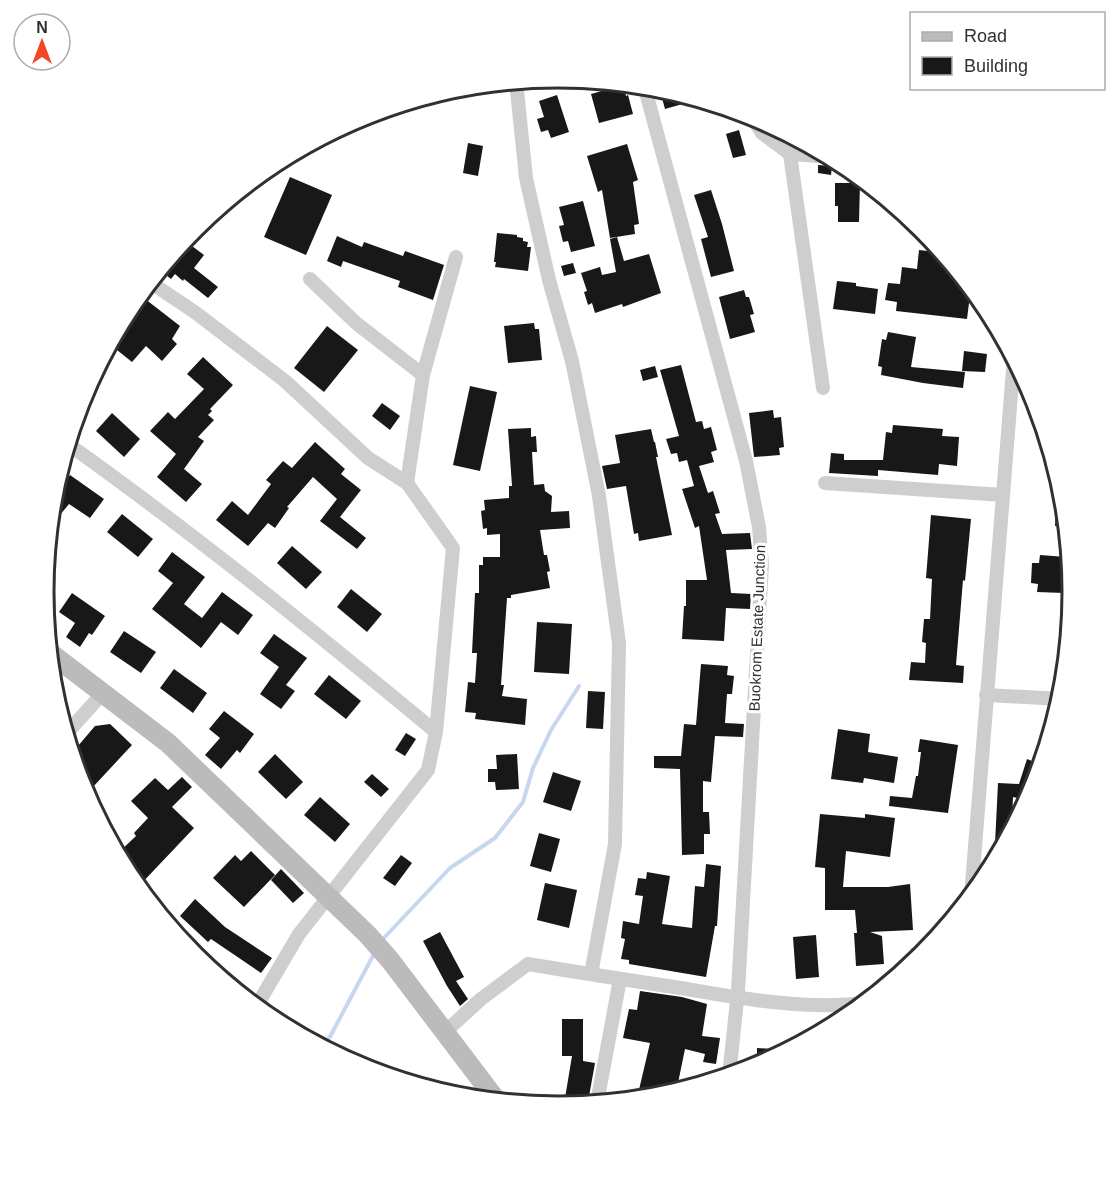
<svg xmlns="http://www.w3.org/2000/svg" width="1117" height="1184" font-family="Arial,sans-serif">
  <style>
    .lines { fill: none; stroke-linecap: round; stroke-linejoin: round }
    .stream { stroke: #c8d7f0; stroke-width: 4 }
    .building { fill: #181818 }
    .street { stroke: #cecece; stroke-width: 14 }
    .secondary { stroke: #bbb; stroke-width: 20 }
    .labels { text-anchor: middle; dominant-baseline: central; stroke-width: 6; stroke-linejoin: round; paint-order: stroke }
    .street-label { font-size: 15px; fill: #313131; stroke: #fff }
    .rim { fill: none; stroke: #313131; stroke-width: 3 }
  </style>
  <rect width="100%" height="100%" fill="#fff"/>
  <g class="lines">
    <g class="stream">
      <polyline points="382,940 450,868 495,838 523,802 533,768 551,730 579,686"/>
      <polyline points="324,1048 375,952"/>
    </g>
  </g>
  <g class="building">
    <polygon points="623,85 626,96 628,95 633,114 599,123 591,94"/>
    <polygon points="659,87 700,99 665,109"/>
    <polygon points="557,95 569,132 551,138 548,130 541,132 537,119 544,117 539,101"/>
    <polygon points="739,130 746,155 733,158 726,134"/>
    <polygon points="468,143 483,146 478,176 463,173"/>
    <polygon points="627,144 638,180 633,182 639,224 634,225 635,234 610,238 602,190 598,192 587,156"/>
    <polygon points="818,165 832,166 831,175 818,173"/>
    <polygon points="290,177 332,195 306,255 264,237"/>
    <polygon points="835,183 860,183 859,222 838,222 838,206 835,206"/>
    <polygon points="711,190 722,224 734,271 711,277 701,239 708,237 694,195"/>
    <polygon points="583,201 595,246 571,252 568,241 563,242 559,226 564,225 559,207"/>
    <polygon points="497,233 517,235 517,237 523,238 523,241 528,242 527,247 531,247 528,271 495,267 496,262 494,262"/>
    <polygon points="337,236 362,247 364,242 403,256 405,251 444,265 433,300 398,287 400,281 343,261 341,267 327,261"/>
    <polygon points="617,237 624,261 649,254 661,293 623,307 622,304 595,313 592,303 588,305 584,292 587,291 581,273 600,267 602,275 616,272 610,239"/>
    <polygon points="184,240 204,255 194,268 218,287 208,298 184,279 183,281 175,274 171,279 160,270"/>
    <polygon points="919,250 936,252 936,256 947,258 971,287 967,319 896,311 897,302 885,300 888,283 900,284 902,267 917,269"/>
    <polygon points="573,263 576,273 564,276 561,266"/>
    <polygon points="837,281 856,283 856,286 878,289 875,314 833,309"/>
    <polygon points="744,290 746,297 749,297 754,314 750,315 755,332 730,339 719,297"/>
    <polygon points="140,295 180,326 172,339 177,344 162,361 146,346 132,362 112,346 132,323 125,316"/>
    <polygon points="534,323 535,329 539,329 542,360 508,363 504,326"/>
    <polygon points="327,326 358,350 324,392 294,368"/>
    <polygon points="888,332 916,337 911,367 965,372 963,388 923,383 881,375 882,367 878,366 882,339 886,340"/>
    <polygon points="964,351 987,354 985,372 962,371"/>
    <polygon points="203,357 233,385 210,409 212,411 208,415 214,420 198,437 204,441 184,469 202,484 186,502 157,477 176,454 150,431 168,412 175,419 204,389 187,374"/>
    <polygon points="681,365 696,422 702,421 704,429 711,427 717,450 711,452 714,462 699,466 708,493 713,491 720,513 715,514 722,534 750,533 752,549 726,550 731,593 751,594 750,609 726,608 724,641 682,639 684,606 686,606 686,580 707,580 699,526 695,528 682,489 694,486 687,460 679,462 677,453 671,454 666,439 679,436 660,370"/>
    <polygon points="655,366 658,377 643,381 640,370"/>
    <polygon points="470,386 497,392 480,471 453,465"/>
    <polygon points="382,403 400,416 390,430 372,416"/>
    <polygon points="773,410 774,418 781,417 784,447 779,448 780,455 754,457 749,413"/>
    <polygon points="112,413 140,439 124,457 96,431"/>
    <polygon points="893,425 943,429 942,436 959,437 957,466 939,464 938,475 878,470 878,476 829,473 831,453 844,454 844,460 883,460 886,432 892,433"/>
    <polygon points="531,428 531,437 536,436 537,452 532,452 534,485 544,484 545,491 552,496 551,512 569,511 570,528 540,530 544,555 547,555 550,571 547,572 550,588 511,595 511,598 507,598 501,685 504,685 502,696 527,699 525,725 475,719 476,713 465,712 468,682 475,683 477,653 472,653 475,593 479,593 479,565 483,565 483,557 500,557 500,534 487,535 487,528 483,529 481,511 485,510 484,500 509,498 509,486 512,486 508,429"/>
    <polygon points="651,429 654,442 655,442 658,457 656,457 672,535 639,541 638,533 634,534 626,486 607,489 602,466 620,463 615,435"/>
    <polygon points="315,442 345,469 341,474 361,490 340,517 366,538 357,549 320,521 337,499 313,477 287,507 289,508 275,528 268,523 248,546 216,520 232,501 248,515 271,484 266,480 283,461 292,468"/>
    <polygon points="70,475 104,499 90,518 69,504 50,527 53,499"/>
    <polygon points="1057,490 1063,490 1064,492 1067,527 1055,526"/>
    <polygon points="122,514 153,539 138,557 107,532"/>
    <polygon points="931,515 971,519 965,581 963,580 956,665 964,666 963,683 909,680 911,662 925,663 926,643 922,642 924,619 930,619 932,579 926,578"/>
    <polygon points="292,546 322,572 306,589 277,563"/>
    <polygon points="172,552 205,577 184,604 202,618 222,592 253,615 238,635 221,622 201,648 152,609 173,583 158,571"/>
    <polygon points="1040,555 1066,557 1064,593 1037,592 1038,584 1031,583 1032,563 1039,563"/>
    <polygon points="351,589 382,614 367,632 337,607"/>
    <polygon points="72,593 105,616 92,635 89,633 80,647 66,637 75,623 59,612"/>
    <polygon points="537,622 572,624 569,674 534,672"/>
    <polygon points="124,631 156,652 141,673 110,652"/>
    <polygon points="274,634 307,658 286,685 295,691 281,709 260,694 279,667 260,653"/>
    <polygon points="701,664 728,666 727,675 734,676 732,694 727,694 725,723 744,724 743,737 715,736 711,782 703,781 703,812 709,812 710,834 704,834 704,854 682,855 680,769 654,768 654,756 681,756 684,724 696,725"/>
    <polygon points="174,669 207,693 193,713 160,688"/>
    <polygon points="329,675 361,701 346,719 314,694"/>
    <polygon points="588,691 605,692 603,729 586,728"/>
    <polygon points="224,711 254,734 240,753 237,750 221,769 205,755 220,738 209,729"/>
    <polygon points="110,724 132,745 92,788 79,776 83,769 74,762 72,753 95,726"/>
    <polygon points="838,729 870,734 868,752 898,757 894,783 864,778 863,783 831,779"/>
    <polygon points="406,733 416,739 405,756 395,750"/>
    <polygon points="920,739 958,745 948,813 889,806 890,796 912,798 916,776 918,776 921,752 918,752"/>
    <polygon points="1035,752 1045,755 1034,789 1028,801 1013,797 1012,820 1018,820 994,864 998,783 1019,784 1027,759 1032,761"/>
    <polygon points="275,754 303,782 286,799 258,772"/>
    <polygon points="517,754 519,789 496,790 495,782 488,782 488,769 497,769 496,755"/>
    <polygon points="553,772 581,781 571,811 543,802"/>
    <polygon points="372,774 389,789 381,797 364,782"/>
    <polygon points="182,777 192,787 172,807 194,828 138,887 130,878 117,854 136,836 134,833 148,818 131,801 155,778 168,790"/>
    <polygon points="320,797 350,824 335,842 304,815"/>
    <polygon points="820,814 865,818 865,814 895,818 890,857 846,851 843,887 888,887 910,884 913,930 870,932 882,936 884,964 856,966 854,933 857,933 855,910 825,910 825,868 815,867"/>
    <polygon points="539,833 560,839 551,872 530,866"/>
    <polygon points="251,851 275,875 244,907 213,878 235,855 241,861"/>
    <polygon points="401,855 412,863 395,886 383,878"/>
    <polygon points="706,864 721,866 717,926 715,926 706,977 629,964 629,960 621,959 625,939 621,938 623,921 639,924 643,896 635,895 638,878 646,879 647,872 670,876 662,924 692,928 695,886 704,887"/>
    <polygon points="281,869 304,893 293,903 271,880"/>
    <polygon points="545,883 577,890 569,928 537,920"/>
    <polygon points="195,899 225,927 272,958 261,973 211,939 208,942 180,916"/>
    <polygon points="440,932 464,977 456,981 468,999 460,1006 447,986 423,941"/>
    <polygon points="816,935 819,977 796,979 793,937"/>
    <polygon points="912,948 925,953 915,962 907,959"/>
    <polygon points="640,991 682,997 707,1004 702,1036 720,1038 716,1064 703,1062 705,1054 685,1049 678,1083 698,1085 659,1097 638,1094 650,1043 623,1038 629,1009 637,1010"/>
    <polygon points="562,1019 583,1019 583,1061 595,1063 588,1102 565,1098 572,1056 562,1056"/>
    <polygon points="757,1048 789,1050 750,1070 751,1056 757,1057"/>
  </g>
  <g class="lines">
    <g class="street">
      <polyline points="516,81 526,178 549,280 572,361 599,496 619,643 615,844 591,974"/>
      <polyline points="644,85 746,461 759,527 762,565 738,991 729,1076"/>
      <polyline points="751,115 762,133 790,154 832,157"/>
      <polyline points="790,134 790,154 823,388"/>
      <polyline points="310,279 356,323 423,375"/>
      <polyline points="150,282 196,313 285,381 368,458 407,483 453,548 436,732 428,770 299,934 256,1007"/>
      <path d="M68,444C196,535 315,632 436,732"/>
      <polyline points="407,483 423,375 456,257"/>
      <polyline points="825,483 1003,495"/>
      <polyline points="986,695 1062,699"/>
      <polyline points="66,734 102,694"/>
      <polyline points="971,897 1014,357"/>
      <path d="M445,1032L481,999L528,964C581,973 634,981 687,989C745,999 807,1010 866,1003"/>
      <polyline points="597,1103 620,979"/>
    </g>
    <polyline class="secondary" points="49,652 168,743 367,934 390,960 497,1101"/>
  </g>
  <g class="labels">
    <g class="street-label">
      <text transform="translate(757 628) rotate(-88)">Buokrom Estate Junction</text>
    </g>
  </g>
  <path d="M0 0H1117V1184H0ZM54 592a504 504 0 1 1 1008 0a504 504 0 1 1-1008 0Z" fill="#fff" fill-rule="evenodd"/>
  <path class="rim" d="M54 592a504 504 0 1 1 1008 0a504 504 0 1 1-1008 0Z"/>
  <rect x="910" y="12" width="195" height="78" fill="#ffffff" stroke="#adadad" stroke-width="1.5"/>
  <rect x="922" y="32" width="30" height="9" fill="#bbbbbb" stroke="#adadad" stroke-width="1.5"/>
  <text x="964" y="42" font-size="18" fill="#313131">Road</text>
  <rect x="922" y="57" width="30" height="18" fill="#181818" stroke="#adadad" stroke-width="1.5"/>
  <text x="964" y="72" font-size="18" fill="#313131">Building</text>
  <g transform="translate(42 42)"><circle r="28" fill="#ffffff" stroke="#adadad" stroke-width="1.5"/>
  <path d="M0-4.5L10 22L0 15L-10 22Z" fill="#f54625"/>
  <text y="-9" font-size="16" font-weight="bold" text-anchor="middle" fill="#313131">N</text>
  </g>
</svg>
